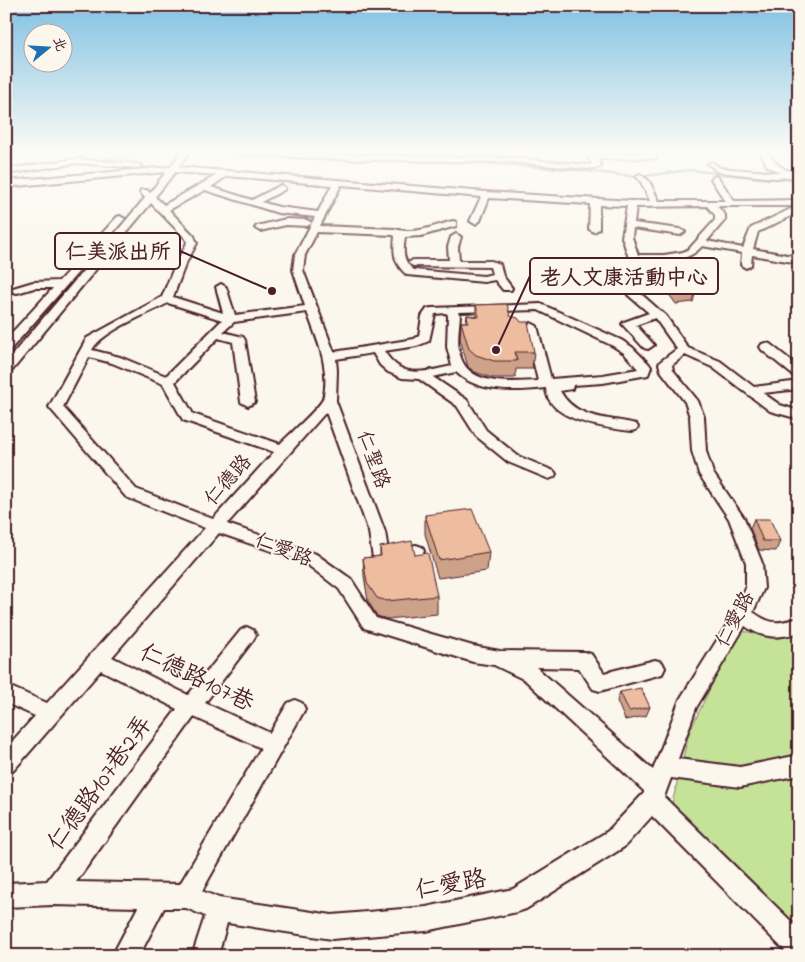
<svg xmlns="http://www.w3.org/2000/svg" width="805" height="962" font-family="'Indie Flower','LXGW WenKai TC',sans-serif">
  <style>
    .green { fill: #c5e299; stroke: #888062 }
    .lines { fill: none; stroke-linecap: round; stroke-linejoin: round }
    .stream { stroke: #6d8d95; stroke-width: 2.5 }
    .minor-casing { stroke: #4a1f2b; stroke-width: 4 }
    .minor { fill: #fbf7ec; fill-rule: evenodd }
    .wall { fill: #cda289; stroke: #4a1f2b }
    .building { fill: #eebc9f; stroke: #4a1f2b }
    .labels { text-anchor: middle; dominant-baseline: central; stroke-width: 4; stroke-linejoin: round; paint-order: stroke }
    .street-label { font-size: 20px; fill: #4a1f2b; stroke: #fbf7ec }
    .near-street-label { font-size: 24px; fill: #4a1f2b; stroke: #fbf7ec }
    .leader { fill: none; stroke: #4a1f2b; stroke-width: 2 }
    .callout-dot { fill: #4a1f2b; stroke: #fbf7ec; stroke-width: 2 }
    .callout { fill: #fbf7ec; stroke: #4a1f2b; stroke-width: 2 }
    .callout-label { font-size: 21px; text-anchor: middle; font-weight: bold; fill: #4a1f2b }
  </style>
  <rect width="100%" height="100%" fill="#fbf7ec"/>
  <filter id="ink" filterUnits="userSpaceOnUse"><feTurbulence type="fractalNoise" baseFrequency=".02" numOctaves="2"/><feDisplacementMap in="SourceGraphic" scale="10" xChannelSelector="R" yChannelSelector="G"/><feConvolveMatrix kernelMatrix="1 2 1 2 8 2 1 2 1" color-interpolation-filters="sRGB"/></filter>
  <g filter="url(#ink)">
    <polygon class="green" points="799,630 799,956 669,816 689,733 737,631 783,635"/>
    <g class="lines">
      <g class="stream">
        <polyline points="203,154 479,163 577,170 638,177 689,170 769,179 787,179"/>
        <polyline points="107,159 158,154"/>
      </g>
      <defs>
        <g id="minor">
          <path d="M181,153H189L178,167L486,192L632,201H650L641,182L636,176L640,174L649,181L659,201H725L711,179L715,176L718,177L734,201L799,200V212L758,232L753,249L799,257V263L752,255L751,265L746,268L741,265L742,253L702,246C686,265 659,261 637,261L627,276L632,286L666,316L688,348L720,361L754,387L799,381V389L763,393L780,405L799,411V419L770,411L712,367L685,355L672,365L673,370L698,401L704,417L706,451L713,473L744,518L762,563L764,588L753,612C771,625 777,624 799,618V632C778,639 764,639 745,626L696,708L678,759L740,767L799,755V775L740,787L671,778L664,797L799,929V956H790L652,816L624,847L526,909L517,912L426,931L332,939L227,923L218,956H192L205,916L186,908H164L139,956H112L138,907L53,905L6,907V883L47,881L177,709L101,670L13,771L6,774V748L35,716L6,703V685L47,703L205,528L126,497L49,407L87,338L162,297L175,265L187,243L186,239L151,203L10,373L6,374V362L145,198L140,192L141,190H147L150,193L166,172L6,187V181L170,167ZM175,172L217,175L164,205L155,197ZM227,176L332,185L318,212L279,207L261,202L284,190L285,188L281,185L252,200L211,187ZM341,185L481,197L470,221L475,224L480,221L489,198L590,204L589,229L594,232L599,229V205L627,206L622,237L629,258L617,276L628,295L649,313L624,322L622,324L644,348L648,349L654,345L636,325L655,318L677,349L661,361L659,364L661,371L685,402L690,417L692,451L699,474L729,519L746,563V588L736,610L680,699L653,770L536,667L579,668L593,689L600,691L662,674L665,668L662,662L655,660L604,673L591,654L584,652L500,651L473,646L376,618L351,579L316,554L227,524L326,412L369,532L373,558L375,562L381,564L422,555L424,551L422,547L416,545L388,550L385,532L336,401L337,371L336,359L373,353L380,365L388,372L402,378L419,379L457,406L476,436L508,462L549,479L554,477L556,474L554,471L518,456L486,430L467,400L433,377L456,372C479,394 518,391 546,388C547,421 607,428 631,431L636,430L638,427L636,424C608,417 576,420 560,391L572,389L573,385L603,383L648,375L651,367L649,364L632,347L621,340L541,304L431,308L427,309L422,316L419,336L414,339L334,352L303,270L305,255L317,232L393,235L395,236C393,253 394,264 407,275L484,282L495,280L503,290H511L512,288L503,276L500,264L491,261H459L458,247L461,237L456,234L451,237L448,247L449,260H413L408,263L413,266L490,267L492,274L484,276L414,270C402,261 403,251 405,237L421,236L456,226V222L453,221C434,226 414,235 395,229L320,226ZM205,190L278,213L315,217L295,255L293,270L305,306L235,315L226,287L221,284L216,287L223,313L173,297L185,265L197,243L194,236L169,210ZM707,206L715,215V220L689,249L683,252L664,255H638L632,237L633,228L680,235L685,232L680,229L634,223L636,207ZM717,206H797L751,228L743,248L707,241L725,220V215ZM168,303L222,320L166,376L120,357L92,350C102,331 148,314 168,303ZM538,310L613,346L624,353L638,369L603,375L551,379L537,326L531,323L525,326L538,381C514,382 471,387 461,358C456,345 459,329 460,315L458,312ZM307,312C317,339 331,369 323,399C320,407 288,436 280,444L193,414L175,382L218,338L233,342L241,402L248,406L255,402L245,340L243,337L223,332L234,322ZM446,313L448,315L447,347L452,366C423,372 402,380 384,351L417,346L429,341L435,314ZM89,357L112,363L163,384L183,420L274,452L213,519L136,489L63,407ZM219,533L304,562L339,589L364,628L473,662L494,665L525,680L644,791V793L608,831L513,889L426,907L332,915L219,898L202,891L305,709L302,703L295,700L288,703L270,733L205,703L253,640L256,635L253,630L247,627L241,630L188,695L112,657ZM194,717L261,748L180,884L76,882Z"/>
          <polygon points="259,153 510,158 588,165 592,164 586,153 595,155 658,153 656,158 598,159 601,165 600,167 588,169 510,162 327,159 263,155"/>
          <path d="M761,153H769C774,164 786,173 799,172V177L776,178L718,172L708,164L712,162L720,168L782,173L767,166Z"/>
          <polygon points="77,159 138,164 142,166 138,168 77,163 6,174 6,169"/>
          <polygon points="120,216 125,219 123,221 10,350 6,351 6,339 53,288 34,288 17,293 13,292 12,290 13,288 33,282 59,281 117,217"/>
          <polygon points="286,219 307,220 312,223 307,226 286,225 260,231 255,228 257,226"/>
          <polygon points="766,343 770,344 799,367 799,378 795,377 762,350 760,347 762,344"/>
        </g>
      </defs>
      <use href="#minor" class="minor-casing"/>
      <use href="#minor" class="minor"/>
    </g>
    <g class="wall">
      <polygon points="472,153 502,153 501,156 472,155"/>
      <polygon points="670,285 695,294 693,302 676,304 668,293"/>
      <polygon points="476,305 510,316 534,352 532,369 516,369 515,378 492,378 475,372 468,367 460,339 461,322 466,322 467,315 476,316"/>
      <polygon points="425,515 489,552 487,571 438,578 425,534"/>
      <polygon points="754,519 780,541 776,551 759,550 750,528"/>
      <polygon points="380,547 415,555 437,596 437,614 387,619 377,616 368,601 364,576 363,558 380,556"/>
      <polygon points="620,692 650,707 646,716 625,720 617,701"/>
    </g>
    <g class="building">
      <polygon points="686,284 695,294 678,295 670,285"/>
      <polygon points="507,304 510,316 518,318 521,322 528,322 534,352 515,352 517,361 494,361 476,355 469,349 461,322 468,322 467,315 479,317 476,305"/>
      <polygon points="472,509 489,552 439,560 425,515"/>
      <polygon points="754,519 770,519 780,541 763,541"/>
      <polygon points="412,541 415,555 428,553 437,596 387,601 377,598 367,583 363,558 381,556 380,547"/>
      <polygon points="641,688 650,707 629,711 620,692"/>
    </g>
  </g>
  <linearGradient id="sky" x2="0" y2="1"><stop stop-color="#80c2e3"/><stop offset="0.53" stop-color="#fdfbf6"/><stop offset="1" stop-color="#fdfbf6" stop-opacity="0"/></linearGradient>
  <rect width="805" height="288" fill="url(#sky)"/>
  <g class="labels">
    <g class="street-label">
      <text transform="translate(372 460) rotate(70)">仁聖路</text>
      <text transform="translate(229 481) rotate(-49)">仁德路</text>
      <text transform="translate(283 551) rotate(21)">仁愛路</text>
      <text transform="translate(736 620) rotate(-62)">仁愛路</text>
    </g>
    <g class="near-street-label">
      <text transform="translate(196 679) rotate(26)">仁德路107巷</text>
      <text transform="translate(101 784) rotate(-54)">仁德路107巷2弄</text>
      <text transform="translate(451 886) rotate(-10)">仁愛路</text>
    </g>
  </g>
  <path class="leader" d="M272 291L180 251M496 350L530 276"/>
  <g class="callout-dot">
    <circle cx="272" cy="291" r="5"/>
    <circle cx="496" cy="350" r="5"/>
  </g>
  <g class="callout">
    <rect x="55" y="233" width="125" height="36" rx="5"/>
    <rect x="530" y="258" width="188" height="36" rx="5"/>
  </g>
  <g class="callout-label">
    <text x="118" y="258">仁美派出所</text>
    <text x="624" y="284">老人文康活動中心</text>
  </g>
  <rect width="805" height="962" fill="none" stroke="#fbf7ec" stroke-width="25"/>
  <rect x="12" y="12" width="780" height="937" fill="none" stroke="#4a1f2b" stroke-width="2" filter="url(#ink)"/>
  <g transform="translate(48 48) rotate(72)"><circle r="24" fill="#fbf7ec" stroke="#b4a19f"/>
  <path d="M0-4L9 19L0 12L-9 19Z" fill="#1f6fb2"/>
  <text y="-8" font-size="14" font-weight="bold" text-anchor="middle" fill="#4a1f2b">北</text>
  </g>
</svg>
